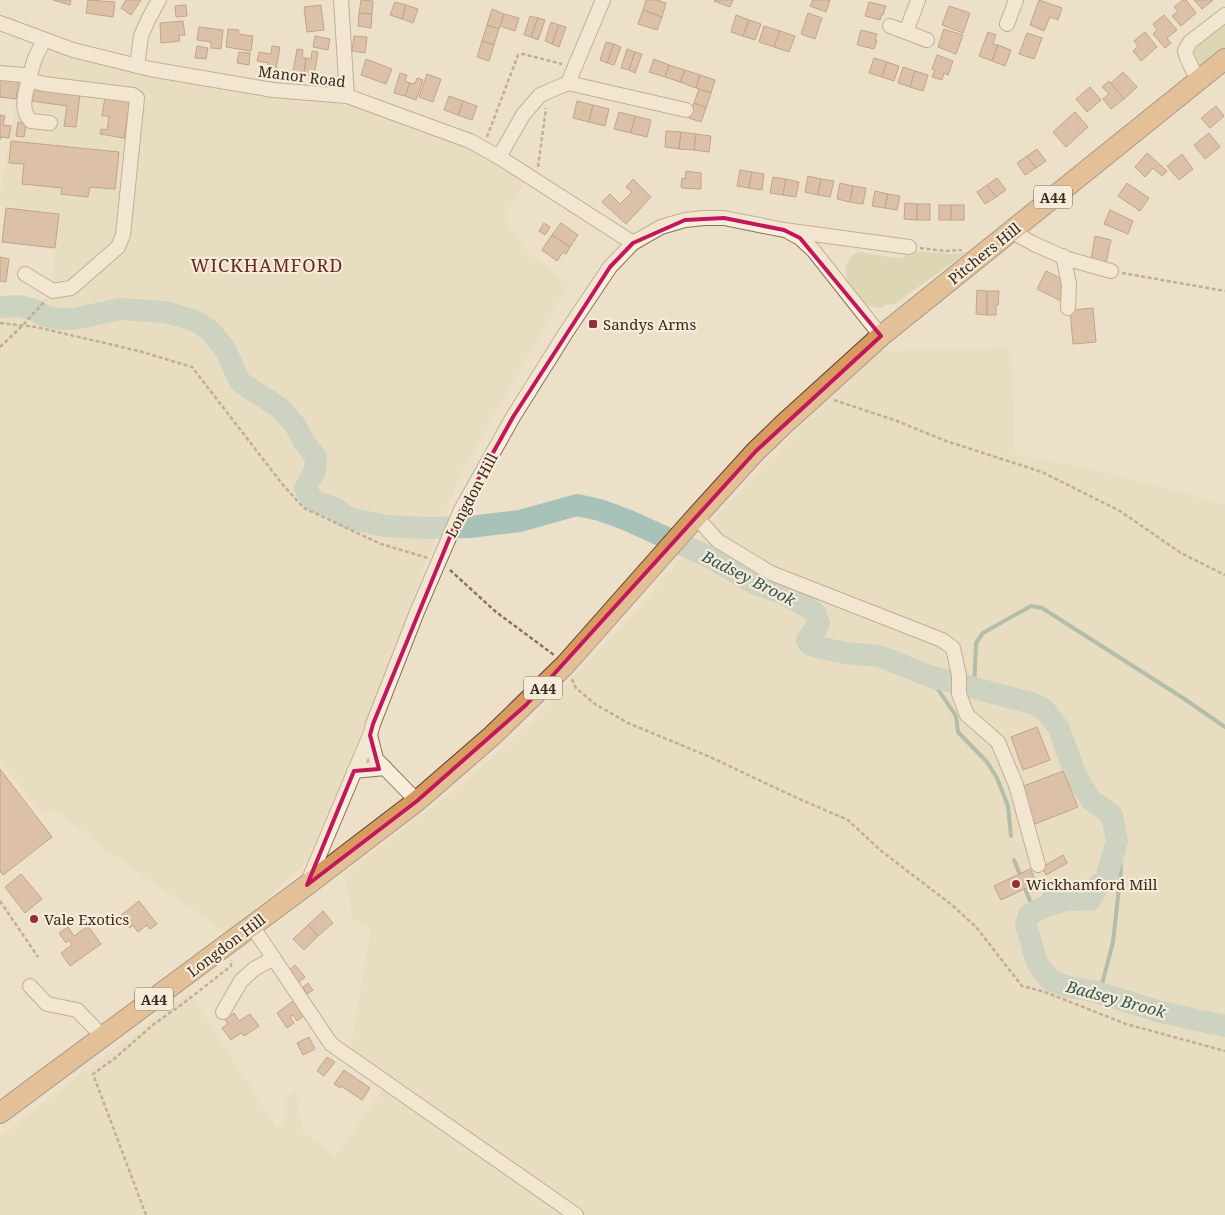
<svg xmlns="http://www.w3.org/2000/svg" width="1225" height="1215" font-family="'Noto Serif',serif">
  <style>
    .farmland { fill: #e3d9b6 }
    .green { fill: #c9cb9d }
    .water { fill: #a9c2b9; stroke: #709086 }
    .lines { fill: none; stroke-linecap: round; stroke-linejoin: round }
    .stream { stroke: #709086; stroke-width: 4 }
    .river { stroke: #a9c2b9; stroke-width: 22 }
    .building { fill: #ca9a80; stroke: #885b45 }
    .minor-casing { stroke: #89725e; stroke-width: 16 }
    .highway-casing { stroke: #574132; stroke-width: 22 }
    .path { stroke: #89725e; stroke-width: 2.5; stroke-dasharray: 4 2.5; stroke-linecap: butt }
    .minor { stroke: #f8eedc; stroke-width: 14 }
    .highway { stroke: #d89a5e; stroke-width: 20 }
    .marked { fill: none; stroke: #c2185b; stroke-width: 4; stroke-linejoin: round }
    .poi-dot { fill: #963037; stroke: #f5ebd8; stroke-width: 2 }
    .labels { text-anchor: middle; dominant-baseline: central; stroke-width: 4.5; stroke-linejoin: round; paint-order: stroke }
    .shield { fill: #f5ebd8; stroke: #726558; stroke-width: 1 }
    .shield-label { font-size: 14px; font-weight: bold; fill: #3a2b21 }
    .street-label { font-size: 15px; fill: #3a2b21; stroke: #f5ebd8 }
    .poi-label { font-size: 15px; fill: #3a2b21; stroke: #f5ebd8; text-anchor: start }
    .water-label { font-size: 16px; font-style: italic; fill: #315954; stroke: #f5ebd8 }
    .quarter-label { font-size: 18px; letter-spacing: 1px; fill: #652b22; stroke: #f5ebd8 }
  </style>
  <rect width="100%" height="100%" fill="#ede0c9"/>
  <g class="farmland">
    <polygon points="44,40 150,69 150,77 327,100 382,114 474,151 527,179 504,217 527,252 569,284 461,473 358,740 307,861 229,935 109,852 53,808 44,816 0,760 0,307 19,306 35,310 44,316 53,270 60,213 0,205 0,193 20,79"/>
    <polygon points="1011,348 1015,454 1088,468 1225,504 1225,1215 0,1215 0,1137 83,1072 189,993 194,998 277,1129 288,1114 283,1106 294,1091 299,1094 296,1102 303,1131 335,1156 387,1084 349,1057 371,928 353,920 344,873 449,795 531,723 572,678 624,625 720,512 824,402 830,399 881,351"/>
  </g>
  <g class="green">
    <path d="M1225,23V49L1204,66C1195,64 1189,57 1195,48Z"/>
    <path d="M910,250L950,254L967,252L895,304L884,305L883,308C879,308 875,308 871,306C851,298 833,264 858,252L897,258H902Z"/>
  </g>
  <path class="water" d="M1060,881L1072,885L1078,898C1066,901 1057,915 1044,906V889L1049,882Z"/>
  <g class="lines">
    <g class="stream">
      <polyline points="929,676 956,716 958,732 987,762 997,778 1008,806 1011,836"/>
      <polyline points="974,689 976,643 983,633 1031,606 1042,608 1183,698 1225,727"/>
      <polyline points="1014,860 1021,877"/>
      <polyline points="1024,886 1034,911"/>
      <polyline points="1100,992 1113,942 1121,869 1117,841"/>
    </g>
    <path class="river" d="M0,307L19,306L35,310L44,316L60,319H74L120,309L165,312L196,321L210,331L224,347L240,382L280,408L295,425L304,442L316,457L315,471L305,488L308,494L316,502L334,508L349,518L385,526L427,528L470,527L520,521L577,505L600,510L627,520L707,556L754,583L784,594L806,606L816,614L819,624C816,630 809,635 807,641L811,645L817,647L845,653L879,656L929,676L1031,703L1044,709L1059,729L1076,776L1091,800L1112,815L1117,841L1106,878L1098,886L1090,900C1068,898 1048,903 1029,915L1026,925L1037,963L1049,979L1068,987L1093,991L1161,1012L1225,1026"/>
  </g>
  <g class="building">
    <polygon points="53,0 71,0 70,5"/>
    <polygon points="88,0 115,2 113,17 86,13"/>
    <polygon points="126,0 141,0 131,15 121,8"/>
    <polygon points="361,0 373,1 372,14 359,13"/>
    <polygon points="646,0 657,0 666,3 662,17 643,10"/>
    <polygon points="715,0 733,0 730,7 714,1"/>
    <polygon points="813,0 830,0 826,12 810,6"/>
    <polygon points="1039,0 1062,8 1058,20 1050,17 1044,31 1030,25"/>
    <polygon points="1183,0 1186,0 1196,13 1181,26 1172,16 1178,11 1174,7"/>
    <polygon points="1194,0 1213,0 1202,9"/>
    <polygon points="395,2 406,5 402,19 390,15"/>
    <polygon points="869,2 886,6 883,15 882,14 880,20 865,16"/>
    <polygon points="186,5 187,16 176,17 175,6"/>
    <polygon points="321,5 324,30 307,32 304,7"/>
    <polygon points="406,5 418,9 413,23 402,19"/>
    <polygon points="949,6 970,13 963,33 942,25"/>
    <polygon points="492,9 504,14 499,29 487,25"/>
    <polygon points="643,10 662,17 657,30 638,24"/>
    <polygon points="359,13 372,14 371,28 358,26"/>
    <polygon points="808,13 822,18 815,39 801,34"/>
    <polygon points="504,14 519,18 515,31 500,26"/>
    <polygon points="736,15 749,20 743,36 731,32"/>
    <polygon points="1164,15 1177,30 1167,38 1171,43 1165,48 1153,34 1157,30 1153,24"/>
    <polygon points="530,16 538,18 531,37 524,35"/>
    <polygon points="538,18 545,20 538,40 531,37"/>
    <polygon points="749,20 761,24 755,40 743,36"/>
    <polygon points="183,21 185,35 179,35 180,41 161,43 160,23"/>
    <polygon points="551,22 559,25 552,44 545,41"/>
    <polygon points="487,25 499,29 494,45 482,41"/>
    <polygon points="559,25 566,27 559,47 552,44"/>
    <polygon points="764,26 780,31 774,47 759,42"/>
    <polygon points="199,27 223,30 221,49 211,48 211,42 197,40"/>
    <polygon points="228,29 239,30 238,34 253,36 251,51 226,47"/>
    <polygon points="944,29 963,35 956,54 938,47"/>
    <polygon points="861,30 877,34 875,40 877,40 874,49 857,45"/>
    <polygon points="780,31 795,36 789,52 774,47"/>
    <polygon points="988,32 996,35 993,44 998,45 992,61 979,56"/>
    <polygon points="1145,32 1157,47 1141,61 1133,51 1138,46 1134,41"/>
    <polygon points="1027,33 1042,38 1034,59 1019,54"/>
    <polygon points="315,36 330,39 328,50 313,47"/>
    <polygon points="354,36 367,37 365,53 352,51"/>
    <polygon points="482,41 494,45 489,61 477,57"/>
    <polygon points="606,42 614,44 607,63 600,60"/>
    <polygon points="614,44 621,47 614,65 607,63"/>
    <polygon points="998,45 1011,50 1005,66 992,61"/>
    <polygon points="197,46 208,48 206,59 195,58"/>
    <polygon points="272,46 280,47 276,69 268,68 268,63 257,61 259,52 271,54"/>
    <polygon points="297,49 303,50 302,58 306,58 304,74 293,72"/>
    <polygon points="627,49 635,52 629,70 621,68"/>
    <polygon points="312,51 318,52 314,76 304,74 306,58 311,59"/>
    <polygon points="239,52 250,53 249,65 237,63"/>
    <polygon points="635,52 642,54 635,73 629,70"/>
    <polygon points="937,55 953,61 948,75 944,73 942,80 932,77 935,70 932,69"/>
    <polygon points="874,58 887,62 882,77 869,73"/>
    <polygon points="366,59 392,69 386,84 361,75"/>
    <polygon points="654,59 669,65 665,77 649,72"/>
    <polygon points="887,62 899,66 894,81 882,77"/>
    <polygon points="669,65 685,70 680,82 665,77"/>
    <polygon points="903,67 915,71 910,87 898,83"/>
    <polygon points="685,70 700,75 696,88 680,82"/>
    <polygon points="915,71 928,75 923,91 910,87"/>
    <polygon points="1123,72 1137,87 1124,99 1110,84"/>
    <polygon points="400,73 407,75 405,81 410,83 405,96 394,93"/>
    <polygon points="427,74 441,79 433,102 419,97"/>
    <polygon points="700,75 715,80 711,93 696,88"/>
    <polygon points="0,76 19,78 16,99 0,97 0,98"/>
    <polygon points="417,78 423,80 416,100 405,96 410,83 415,84"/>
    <polygon points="1109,81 1124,99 1111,109 1103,99 1109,94 1102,87"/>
    <polygon points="34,87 80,94 76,127 64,126 67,106 32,101"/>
    <polygon points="1090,87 1101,100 1087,112 1076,99"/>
    <polygon points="699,89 711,93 706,108 694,103"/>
    <polygon points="449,96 463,101 458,115 444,110"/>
    <polygon points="105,97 130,101 124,138 100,134 101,129 107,130 109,116 102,116"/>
    <polygon points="463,101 477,106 472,120 458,115"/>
    <polygon points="577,101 593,105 589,122 573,118"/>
    <polygon points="694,103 706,108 701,122 689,118"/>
    <polygon points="593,105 609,109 605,126 589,122"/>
    <polygon points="1216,106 1224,116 1210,128 1201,118"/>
    <polygon points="619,112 635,116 631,133 614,129"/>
    <polygon points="1075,112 1088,127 1066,147 1053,132"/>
    <polygon points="0,115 5,116 3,125 11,126 9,138 0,137 0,140"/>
    <polygon points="635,116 651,120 647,137 631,133"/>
    <polygon points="18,122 26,124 24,137 16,136"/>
    <polygon points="666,131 681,132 679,149 665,147"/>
    <polygon points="681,132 696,134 694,150 679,149"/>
    <polygon points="1209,133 1220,147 1205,159 1194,145"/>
    <polygon points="696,134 711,136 709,152 694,150"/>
    <polygon points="11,141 119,152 115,189 90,187 88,197 61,194 62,188 22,184 24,164 9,163"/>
    <polygon points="1037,149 1046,161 1036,168 1027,156"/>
    <polygon points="1147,153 1167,171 1162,176 1153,168 1145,177 1135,167"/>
    <polygon points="1182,154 1193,169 1179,180 1167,166"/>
    <polygon points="1027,156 1036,168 1025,175 1017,163"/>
    <polygon points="740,170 752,172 749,188 737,186"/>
    <polygon points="686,171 701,173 701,189 682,188 681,187 682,178 685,179"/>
    <polygon points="752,172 764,174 762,190 749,188"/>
    <polygon points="808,176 821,179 818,195 805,192"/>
    <polygon points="773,177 786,179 783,195 770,193"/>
    <polygon points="997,178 1006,190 996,197 987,185"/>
    <polygon points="633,179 651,197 626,224 602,202 610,194 620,204 632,192 626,187"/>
    <polygon points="786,179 799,182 796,197 783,195"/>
    <polygon points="821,179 834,181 830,197 818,195"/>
    <polygon points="840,183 853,186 850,202 837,199"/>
    <polygon points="1127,183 1149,198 1140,211 1118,196"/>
    <polygon points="987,185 996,197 985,204 977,192"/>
    <polygon points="853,186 866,188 863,204 850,202"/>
    <polygon points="875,191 888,194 885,208 872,206"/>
    <polygon points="888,194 900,196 897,210 885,208"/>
    <polygon points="905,203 917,204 917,220 904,219"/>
    <rect x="917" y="204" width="13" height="16"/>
    <rect x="939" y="205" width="12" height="15"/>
    <rect x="951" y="205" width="13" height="15"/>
    <polygon points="6,208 59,214 55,248 2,242"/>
    <polygon points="1110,210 1133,221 1128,234 1104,224"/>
    <polygon points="544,223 550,227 545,235 539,231"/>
    <polygon points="561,223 578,235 570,247 552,235"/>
    <polygon points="552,235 570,247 566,254 563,252 557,261 542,250"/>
    <polygon points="1095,236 1111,240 1106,263 1091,260"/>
    <polygon points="0,257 9,259 6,282 0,281"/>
    <polygon points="1046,271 1066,281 1061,291 1065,293 1061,301 1037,289"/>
    <polygon points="977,290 987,291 987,315 976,314"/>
    <polygon points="987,291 999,291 998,305 996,305 996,315 987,315"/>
    <polygon points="1093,308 1096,342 1073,344 1070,310"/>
    <polygon points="1037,727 1050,760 1023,770 1011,737"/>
    <polygon points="0,769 52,837 3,875 0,871"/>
    <polygon points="1063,771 1078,807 1035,824 1021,787"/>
    <polygon points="1063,855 1067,863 1046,875 1042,867"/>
    <polygon points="1030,869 1037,883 1001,900 994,886"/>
    <polygon points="21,874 42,899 25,913 5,887"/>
    <polygon points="139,901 157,924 150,929 147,925 138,932 133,925 130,928 120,916"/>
    <polygon points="323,911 333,923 318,936 308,925"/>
    <polygon points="308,925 318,936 304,950 293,939"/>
    <polygon points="88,926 101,944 70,966 61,953 72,945 69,940 66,943 59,933 68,927 74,936"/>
    <polygon points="295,965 305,977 298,983 288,971"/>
    <polygon points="308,983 313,990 307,994 303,987"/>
    <polygon points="293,1001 304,1016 297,1021 293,1015 290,1017 294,1023 287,1028 277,1013"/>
    <polygon points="234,1013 239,1021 250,1014 259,1026 244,1036 241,1033 231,1040 222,1028 228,1024 225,1020"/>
    <polygon points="309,1037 315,1049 303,1055 297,1043"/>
    <polygon points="327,1057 335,1062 324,1076 317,1071"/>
    <polygon points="344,1070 370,1088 362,1100 341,1086 340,1088 334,1084"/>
  </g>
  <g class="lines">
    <defs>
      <g id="minor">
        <polyline points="341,0 347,96"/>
        <polyline points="0,23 73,50 150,69 273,90 347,96 470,141 499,157 633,243"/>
        <polyline points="1007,24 1016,0"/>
        <polyline points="890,26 927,40"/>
        <polyline points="906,32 918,0"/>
        <polyline points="137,66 141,36 148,20 159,0"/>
        <polyline points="0,73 24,75 29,78 35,58 44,40"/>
        <polyline points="1198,80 1187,58 1185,51 1190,42 1225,15"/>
        <polyline points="568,83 603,0"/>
        <polyline points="499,157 523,115 540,95 568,83 686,110"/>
        <polyline points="1011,231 1034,244 1068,259 1111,271"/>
        <polyline points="789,232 800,238 813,250 881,336"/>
        <polyline points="1063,256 1069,284 1068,308"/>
        <path d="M25,274L53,291L71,288L118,247L123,235L137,98L133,95L44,84L36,82L29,78C26,94 19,108 31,121L50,123"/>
        <polyline points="696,517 718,541 771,573 942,640 953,648 959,675 959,694 967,715 998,742 1016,785 1038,865"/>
        <polyline points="370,735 376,759 417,801"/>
        <polyline points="354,771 385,768"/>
        <polyline points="307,884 370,735 373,724 417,612 461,510 513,417 567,331 610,267 633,243 661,227 685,220 704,218 724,218 784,230 909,247"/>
        <polyline points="252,926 331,1044 576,1215"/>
        <polyline points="30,986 47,1004 77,1010 103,1037"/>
        <polyline points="223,1012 241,981 254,969 274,958"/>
      </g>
      <polyline id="highway" points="0,1113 307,885 417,801 493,735 565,665 696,517 756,451 784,424 881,336 1225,59"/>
    </defs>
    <use href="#minor" class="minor-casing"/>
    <use href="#highway" class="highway-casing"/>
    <g class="path">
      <polyline points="487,137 518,55 523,54 562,64"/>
      <polyline points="538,167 546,108"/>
      <polyline points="920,248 946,251 962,250"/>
      <polyline points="1122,273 1225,291"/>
      <polyline points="0,323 36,327 139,351 192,367 283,485 304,508 381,544 428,558"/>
      <polyline points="0,347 23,325 46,300"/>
      <polyline points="834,400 897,421 946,441 1042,472 1120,511 1181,553 1225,575"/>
      <polyline points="450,570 496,612 554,655"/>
      <polyline points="572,679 576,688 595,704 628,723 710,757 797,798 848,820 880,850 952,905 976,927 1022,986 1045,992 1126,1024 1225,1051"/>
      <polyline points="0,901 38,957"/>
      <polyline points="146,1215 93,1074 114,1059 154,1024 181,1005 231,966 231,960"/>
    </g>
    <use href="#minor" class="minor"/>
    <use href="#highway" class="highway"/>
  </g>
  <path d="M0 0H1225V1215H0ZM724,218L784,230L800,238L881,336L756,451L526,705L417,801L307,885L354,771L379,769L370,735L373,724L461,510L513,417L610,267L633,243L685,220Z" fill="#ede0c9" fill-opacity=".55" fill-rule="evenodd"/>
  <path class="marked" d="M724,218L784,230L800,238L881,336L756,451L526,705L417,801L307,885L354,771L379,769L370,735L373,724L461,510L513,417L610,267L633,243L685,220Z"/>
  <g class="poi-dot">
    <rect x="588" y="319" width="10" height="10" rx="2.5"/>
    <circle cx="1016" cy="884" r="5"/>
    <circle cx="34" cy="919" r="5"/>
  </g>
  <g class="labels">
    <g class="shield">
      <rect x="1034" y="185.5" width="38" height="23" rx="4"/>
      <rect x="524" y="676.5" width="38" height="23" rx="4"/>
      <rect x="135" y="987.5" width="38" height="23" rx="4"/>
    </g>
    <g class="shield-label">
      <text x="1053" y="197">A44</text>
      <text x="543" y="688">A44</text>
      <text x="154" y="999">A44</text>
    </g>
    <g class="street-label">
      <text transform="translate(302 76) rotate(7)">Manor Road</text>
      <text transform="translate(984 253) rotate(-39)">Pitchers Hill</text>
      <text transform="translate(471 495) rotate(-62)">Longdon Hill</text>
      <text transform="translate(226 945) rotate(-37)">Longdon Hill</text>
    </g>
    <g class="poi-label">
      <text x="603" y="324">Sandys Arms</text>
      <text x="1026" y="884">Wickhamford Mill</text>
      <text x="44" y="919">Vale Exotics</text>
    </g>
    <g class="water-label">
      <text transform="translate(749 578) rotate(27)">Badsey Brook</text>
      <text transform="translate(1116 999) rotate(15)">Badsey Brook</text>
    </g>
    <g class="quarter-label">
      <text x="267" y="265">WICKHAMFORD</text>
    </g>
  </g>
</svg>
